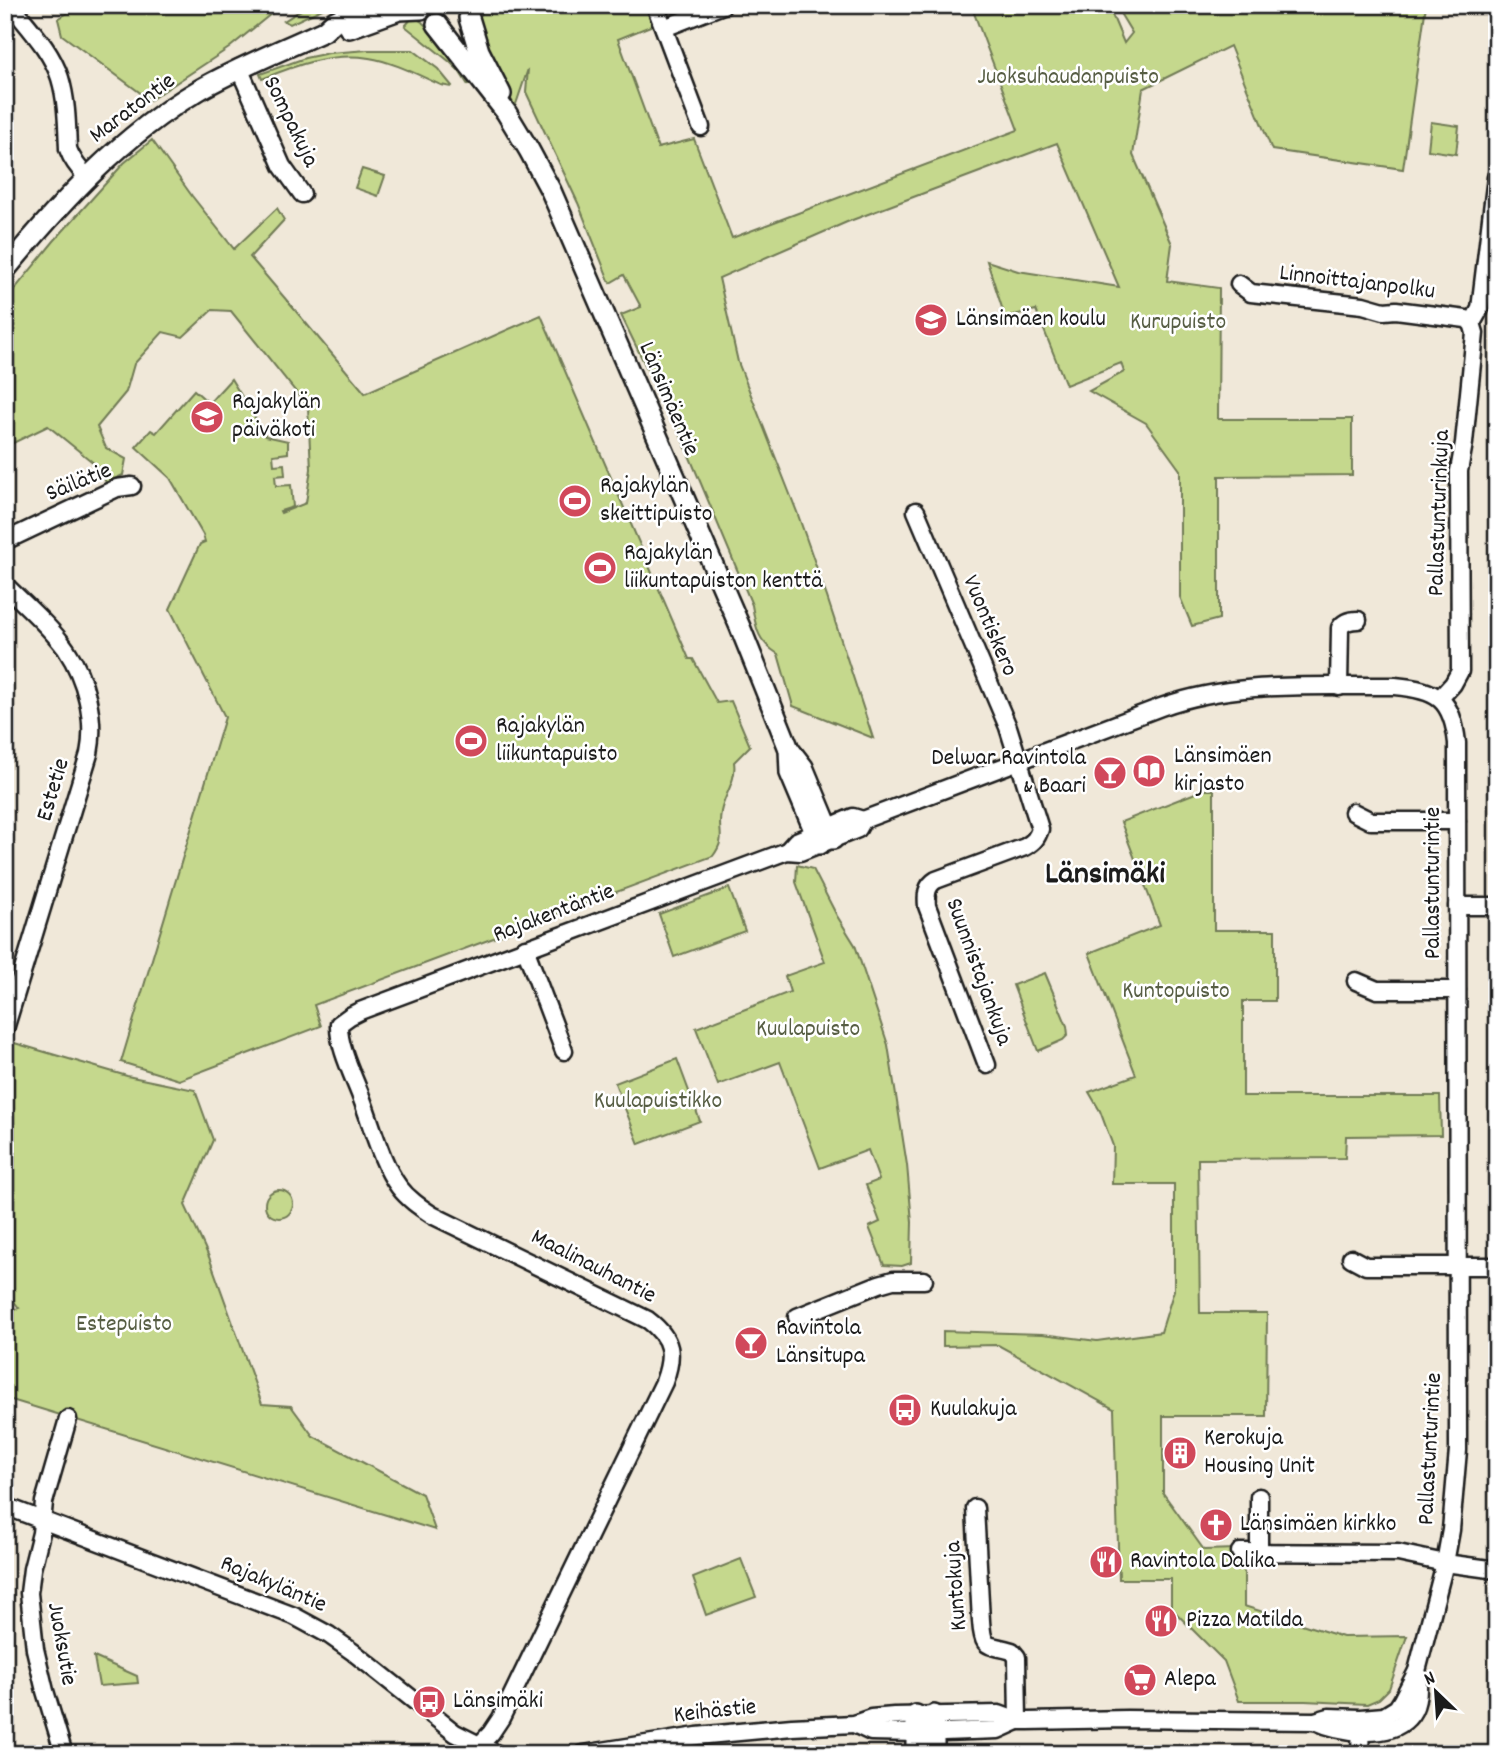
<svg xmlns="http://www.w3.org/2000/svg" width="1502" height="1759" font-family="Dekko,sans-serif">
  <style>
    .green { fill: #c5d88d; stroke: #707a54; stroke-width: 2 }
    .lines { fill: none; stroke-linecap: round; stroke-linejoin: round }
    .minor-casing { stroke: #1c1c1c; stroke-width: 21 }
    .major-casing { stroke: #1c1c1c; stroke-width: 24 }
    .minor { stroke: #fff; stroke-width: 16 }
    .major { stroke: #fff; stroke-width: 19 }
    .labels { text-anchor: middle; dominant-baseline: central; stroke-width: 5; stroke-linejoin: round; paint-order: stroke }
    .park-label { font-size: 24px; fill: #575e44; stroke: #fff }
    .street-label { font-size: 24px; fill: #1c1c1c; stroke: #fff }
    .poi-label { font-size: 24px; fill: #1c1c1c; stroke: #fff; text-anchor: start }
    .district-label { font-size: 32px; font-weight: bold; fill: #1c1c1c; stroke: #fff }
  </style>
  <rect width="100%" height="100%" fill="#f0e8d9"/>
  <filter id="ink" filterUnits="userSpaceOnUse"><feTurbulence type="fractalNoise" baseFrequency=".0143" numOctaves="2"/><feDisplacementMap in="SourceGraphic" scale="14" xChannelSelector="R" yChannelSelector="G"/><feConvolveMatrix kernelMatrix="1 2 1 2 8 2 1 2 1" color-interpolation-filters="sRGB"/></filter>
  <g filter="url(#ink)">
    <g class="green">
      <polygon points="80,5 282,5 229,48 150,100 62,35 58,19"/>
      <polygon points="309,5 331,5 290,24 284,21"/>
      <path d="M486,5H649L654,21L653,25L618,39L658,148L694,139L732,238L1018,130L971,5H1108L1124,43L1132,33L1115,5H1426L1403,169L1272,150L1230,46L1143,89L1133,155L1172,244L1167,281L1219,288L1218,419H1352V475L1219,476V619L1192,626L1180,597V470L1146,423L1089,391L1124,372L1121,363L1066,385L1036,310L1005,317L987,261L1018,271L1119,287L1057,143L847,222L719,278L738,362L797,512L827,597L873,738L793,706L778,654C757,641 756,628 752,605L665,398L649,373L621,315L641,307L624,275L610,283L578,203L526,92L528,69L515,107L483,45L478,20Z"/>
      <polygon points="413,17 422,22 463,64 475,82 468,85 459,71 450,62 405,26"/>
      <path d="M368,50H413L438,69L452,86L451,87L441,85C418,75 394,62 369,58C332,52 296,65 262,79L260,74L305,58L329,53Z"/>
      <polygon points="1431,122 1459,126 1456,154 1428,150"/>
      <path d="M152,140L192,196L234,249L277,208L284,220L250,257L365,393L541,315L689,659H693L717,703L731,701L750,746L734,762C737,780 724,795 721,812C717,833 727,837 713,856L314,1005L321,1026L179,1080L121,1062L225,717L170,609L200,544L205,542L203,535L170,478L136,447L151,430L156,433L194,390L209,403L231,379L266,436L288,441V453L273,455L274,465L284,464L285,475L275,476L276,486L291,485L293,507L280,511L281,513L306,503L311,469L308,407L231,311L212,310L183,337L163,332L134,364L126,392L97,427L106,448L126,459L123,475L106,483L100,468L48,426L5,447V301L54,241L124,163Z"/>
      <polygon points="362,169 385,176 378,196 355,188"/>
      <polygon points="1203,790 1214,790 1214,930 1275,930 1275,1001 1243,1001 1243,1096 1440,1096 1441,1135 1346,1136 1345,1158 1198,1159 1200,1313 1267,1313 1266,1416 1163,1416 1163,1493 1204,1550 1236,1549 1236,1560 1244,1561 1244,1606 1343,1637 1407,1636 1389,1689 1379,1699 1367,1704 1305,1701 1239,1701 1224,1661 1171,1608 1171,1579 1119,1579 1114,1409 998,1345 943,1346 943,1331 1043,1334 1097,1341 1161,1332 1174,1290 1174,1184 1112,1184 1113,1146 1100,1111 1089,1092 1136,1075 1089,953 1160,925 1121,822"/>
      <polygon points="797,865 813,869 837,916 855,945 888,1045 907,1165 912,1222 911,1263 902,1266 884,1265 869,1227 880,1222 866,1185 879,1180 868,1150 820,1168 780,1062 718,1085 696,1028 790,992 785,976 825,962 796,882"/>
      <polygon points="729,888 745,931 674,957 659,914"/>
      <polygon points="1045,973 1067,1026 1068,1035 1063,1040 1038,1051 1013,985"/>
      <polygon points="11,1042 127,1076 195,1090 213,1140 185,1205 209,1257 262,1404 291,1406 313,1436 422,1494 435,1530 5,1398 5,1312 19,1308 5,1290 5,1059"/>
      <polygon points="677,1059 700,1121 639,1144 615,1083"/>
      <circle cx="279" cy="1204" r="14"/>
      <polygon points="741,1559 756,1597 706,1615 693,1578"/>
      <polygon points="94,1657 137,1676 138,1683 99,1686"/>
    </g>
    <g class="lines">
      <defs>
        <g id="minor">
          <path d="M11,5C29,28 51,50 60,78C67,101 67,125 68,149C72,160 78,168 87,177"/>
          <polyline points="655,5 701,127"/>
          <polyline points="664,28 723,5"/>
          <polyline points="239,68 282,166 302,194"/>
          <polyline points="1239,284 1251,293 1363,305 1384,311 1396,310 1466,319 1472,323"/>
          <polyline points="1472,323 1480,309 1496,177"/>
          <path d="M916,511L1008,727L1040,829C1037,838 1034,842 1025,847L936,880C926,886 926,895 927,906L987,1065"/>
          <polyline points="5,541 117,488 132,486"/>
          <path d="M5,585C25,605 49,625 66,649C86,679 96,719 89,754L5,1029"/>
          <path d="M1339,687L1340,628C1344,621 1351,620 1358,620"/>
          <polyline points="1440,698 1453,684 1460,671 1459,471 1464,443 1475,333 1472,323"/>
          <polyline points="1353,812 1371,821 1457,821"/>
          <path d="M787,851L796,841L853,817L863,820L1161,707C1237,680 1316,687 1395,686C1438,690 1452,699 1457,743L1458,1450L1451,1530L1445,1563L1417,1671L1402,1700L1397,1708L1384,1716L1361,1718L1329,1717L1315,1721L1127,1719L1028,1721H1018L998,1730L916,1733L871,1732L854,1724"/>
          <polyline points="1457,906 1497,906"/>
          <polyline points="525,948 564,1051"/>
          <polyline points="1356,981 1377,990 1457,990"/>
          <polyline points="1351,1258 1366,1266 1497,1266"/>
          <polyline points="797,1317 879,1284 893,1280 924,1280"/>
          <polyline points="1259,1497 1259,1551"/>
          <polyline points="5,1506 294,1616 329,1635 353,1652 455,1733 497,1754"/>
          <path d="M975,1508L981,1621C983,1652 988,1643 1012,1651L1017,1657L1018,1721"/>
          <polyline points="1240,1552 1398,1553 1445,1563 1497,1570"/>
          <path d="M1315,1721C1339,1732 1388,1740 1408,1718C1420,1706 1419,1686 1417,1671"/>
          <polyline points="64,1754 45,1691 35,1649 29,1593 32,1569 41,1533 44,1502 68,1419"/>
          <path d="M471,1754L491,1733L501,1718L664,1382C674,1355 673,1339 648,1320L432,1215C420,1207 408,1199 399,1187C382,1164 373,1129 363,1102C355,1079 338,1048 339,1024L350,1016L360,1011L787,851L800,852L833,839L858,829L863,820"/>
          <polyline points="583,1754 697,1736 792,1727 854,1724 871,1718 894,1716 999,1714 1018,1721"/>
          <polyline points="1360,1754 1361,1721"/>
        </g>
        <g id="major">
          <polyline points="469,18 479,51 501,94"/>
          <polyline points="437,24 506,112 529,150 551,191 740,627 789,749 803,767 833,839"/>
          <polyline points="349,28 399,10 421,9"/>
          <path d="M5,270C62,201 121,136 199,90C239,67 282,50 324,31L335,21L371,5"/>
          <polyline points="789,749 790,773 820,844"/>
          <polyline points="934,1715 934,1754"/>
          <polyline points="916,1754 916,1715"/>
        </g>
      </defs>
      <use href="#minor" class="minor-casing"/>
      <use href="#major" class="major-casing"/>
      <use href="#minor" class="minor"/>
      <use href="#major" class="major"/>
    </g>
  </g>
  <defs>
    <symbol id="school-disc" viewBox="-11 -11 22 22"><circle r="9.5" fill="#d1495b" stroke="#fff"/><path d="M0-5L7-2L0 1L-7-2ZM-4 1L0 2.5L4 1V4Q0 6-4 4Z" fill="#fff"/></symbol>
    <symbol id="stadium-disc" viewBox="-11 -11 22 22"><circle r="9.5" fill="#d1495b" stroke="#fff"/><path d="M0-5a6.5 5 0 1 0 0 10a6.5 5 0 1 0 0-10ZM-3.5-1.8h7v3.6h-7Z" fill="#fff"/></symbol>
    <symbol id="library-disc" viewBox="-11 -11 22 22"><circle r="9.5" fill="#d1495b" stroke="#fff"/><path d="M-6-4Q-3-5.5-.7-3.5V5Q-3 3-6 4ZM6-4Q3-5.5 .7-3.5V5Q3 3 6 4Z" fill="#fff"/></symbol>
    <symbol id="bar-disc" viewBox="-11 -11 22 22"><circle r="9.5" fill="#d1495b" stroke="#fff"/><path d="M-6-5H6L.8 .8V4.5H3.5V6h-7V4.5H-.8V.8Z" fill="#fff"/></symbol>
    <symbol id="bus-disc" viewBox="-11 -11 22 22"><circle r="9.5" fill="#d1495b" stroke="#fff"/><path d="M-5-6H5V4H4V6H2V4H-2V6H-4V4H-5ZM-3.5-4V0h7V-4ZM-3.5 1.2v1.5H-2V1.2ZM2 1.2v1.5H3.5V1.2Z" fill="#fff"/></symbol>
    <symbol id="building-disc" viewBox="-11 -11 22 22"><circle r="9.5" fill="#d1495b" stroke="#fff"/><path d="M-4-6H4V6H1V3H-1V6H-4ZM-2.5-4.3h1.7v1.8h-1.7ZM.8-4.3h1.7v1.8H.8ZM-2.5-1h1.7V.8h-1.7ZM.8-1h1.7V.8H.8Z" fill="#fff"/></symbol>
    <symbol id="church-disc" viewBox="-11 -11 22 22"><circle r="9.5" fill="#d1495b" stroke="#fff"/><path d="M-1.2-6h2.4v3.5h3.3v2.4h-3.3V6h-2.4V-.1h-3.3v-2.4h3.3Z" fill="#fff"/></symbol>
    <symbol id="restaurant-disc" viewBox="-11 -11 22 22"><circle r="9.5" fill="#d1495b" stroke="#fff"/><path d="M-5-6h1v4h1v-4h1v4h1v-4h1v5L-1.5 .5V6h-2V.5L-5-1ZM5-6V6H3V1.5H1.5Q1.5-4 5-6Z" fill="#fff"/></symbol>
    <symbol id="supermarket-disc" viewBox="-11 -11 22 22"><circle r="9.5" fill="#d1495b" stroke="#fff"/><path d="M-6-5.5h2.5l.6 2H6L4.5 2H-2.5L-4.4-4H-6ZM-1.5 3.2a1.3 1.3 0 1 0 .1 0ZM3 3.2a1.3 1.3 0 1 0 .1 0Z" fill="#fff"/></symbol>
  </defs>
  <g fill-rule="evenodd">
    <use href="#school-disc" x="912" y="301" width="38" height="38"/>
    <use href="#school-disc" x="188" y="398" width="38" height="38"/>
    <use href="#stadium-disc" x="556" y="482" width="38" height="38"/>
    <use href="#stadium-disc" x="581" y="549" width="38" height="38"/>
    <use href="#stadium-disc" x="452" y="722" width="38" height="38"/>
    <use href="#library-disc" x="1130" y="752" width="38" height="38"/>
    <use href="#bar-disc" x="1091" y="754" width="38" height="38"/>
    <use href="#bar-disc" x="732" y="1324" width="38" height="38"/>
    <use href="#bus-disc" x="886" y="1391" width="38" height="38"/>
    <use href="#building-disc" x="1161" y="1434" width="38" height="38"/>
    <use href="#church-disc" x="1197" y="1506" width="38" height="38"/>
    <use href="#restaurant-disc" x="1087" y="1543" width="38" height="38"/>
    <use href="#restaurant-disc" x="1142" y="1602" width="38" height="38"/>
    <use href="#supermarket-disc" x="1121" y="1661" width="38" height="38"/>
    <use href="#bus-disc" x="410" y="1683" width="38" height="38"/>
  </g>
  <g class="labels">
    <g class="park-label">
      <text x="1068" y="78">Juoksuhaudanpuisto</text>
      <text x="1178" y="323">Kurupuisto</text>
      <text x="1176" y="992">Kuntopuisto</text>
      <text x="808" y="1030">Kuulapuisto</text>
      <text x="658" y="1102">Kuulapuistikko</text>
      <text x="124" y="1325">Estepuisto</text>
    </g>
    <g class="street-label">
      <text transform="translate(133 109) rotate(-37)">Maratontie</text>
      <text transform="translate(290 122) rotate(64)">Sompakuja</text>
      <text transform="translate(1357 283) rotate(7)">Linnoittajanpolku</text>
      <text transform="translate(668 399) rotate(67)">Länsimäentie</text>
      <text transform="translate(79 483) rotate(-22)">Säilätie</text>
      <text transform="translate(1440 513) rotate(-88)">Pallastunturinkuja</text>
      <text transform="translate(989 626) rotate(67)">Vuontiskero</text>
      <text transform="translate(54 790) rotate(-73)">Estetie</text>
      <text transform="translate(1434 883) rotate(-90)">Pallastunturintie</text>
      <text transform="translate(554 914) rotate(-21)">Rajakentäntie</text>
      <text transform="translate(978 972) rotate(70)">Suunnistajankuja</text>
      <text transform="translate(593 1267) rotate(27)">Maalinauhantie</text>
      <text transform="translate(1431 1449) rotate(-87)">Pallastunturintie</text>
      <text transform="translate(273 1585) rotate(23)">Rajakyläntie</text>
      <text transform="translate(957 1586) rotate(-94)">Kuntokuja</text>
      <text transform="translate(61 1644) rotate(80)">Juoksutie</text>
      <text transform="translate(715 1712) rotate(-6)">Keihästie</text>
    </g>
    <g class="poi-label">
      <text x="956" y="320">Länsimäen koulu</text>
      <text x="232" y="403">Rajakylän<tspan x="232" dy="28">päiväkoti</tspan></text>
      <text x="600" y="487">Rajakylän<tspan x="600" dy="28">skeittipuisto</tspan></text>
      <text x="624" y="554">Rajakylän<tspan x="624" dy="28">liikuntapuiston kenttä</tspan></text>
      <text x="496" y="727">Rajakylän<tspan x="496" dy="28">liikuntapuisto</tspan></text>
      <text x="1174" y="757">Länsimäen<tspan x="1174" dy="28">kirjasto</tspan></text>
      <text x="1086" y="759" text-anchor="end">Delwar Ravintola<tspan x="1086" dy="28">&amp; Baari</tspan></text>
      <text x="776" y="1329">Ravintola<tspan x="776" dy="28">Länsitupa</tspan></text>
      <text x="930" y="1410">Kuulakuja</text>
      <text x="1204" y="1439">Kerokuja<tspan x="1204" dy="28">Housing Unit</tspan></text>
      <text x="1240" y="1525">Länsimäen kirkko</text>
      <text x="1130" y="1562">Ravintola Dalika</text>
      <text x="1186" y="1621">Pizza Matilda</text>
      <text x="1164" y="1680">Alepa</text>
      <text x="453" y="1702">Länsimäki</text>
    </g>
    <g class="district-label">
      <text x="1105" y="876">Länsimäki</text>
    </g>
  </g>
  <rect width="1502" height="1759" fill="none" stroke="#fff" stroke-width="28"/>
  <rect x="14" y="14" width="1474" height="1731" fill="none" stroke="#1c1c1c" stroke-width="2.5" filter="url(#ink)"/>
  <g transform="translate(1436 1692) rotate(335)" stroke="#ffffff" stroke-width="5" paint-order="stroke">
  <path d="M0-5L12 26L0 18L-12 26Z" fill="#1c1c1c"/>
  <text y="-10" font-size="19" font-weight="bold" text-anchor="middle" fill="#1c1c1c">N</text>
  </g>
</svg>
